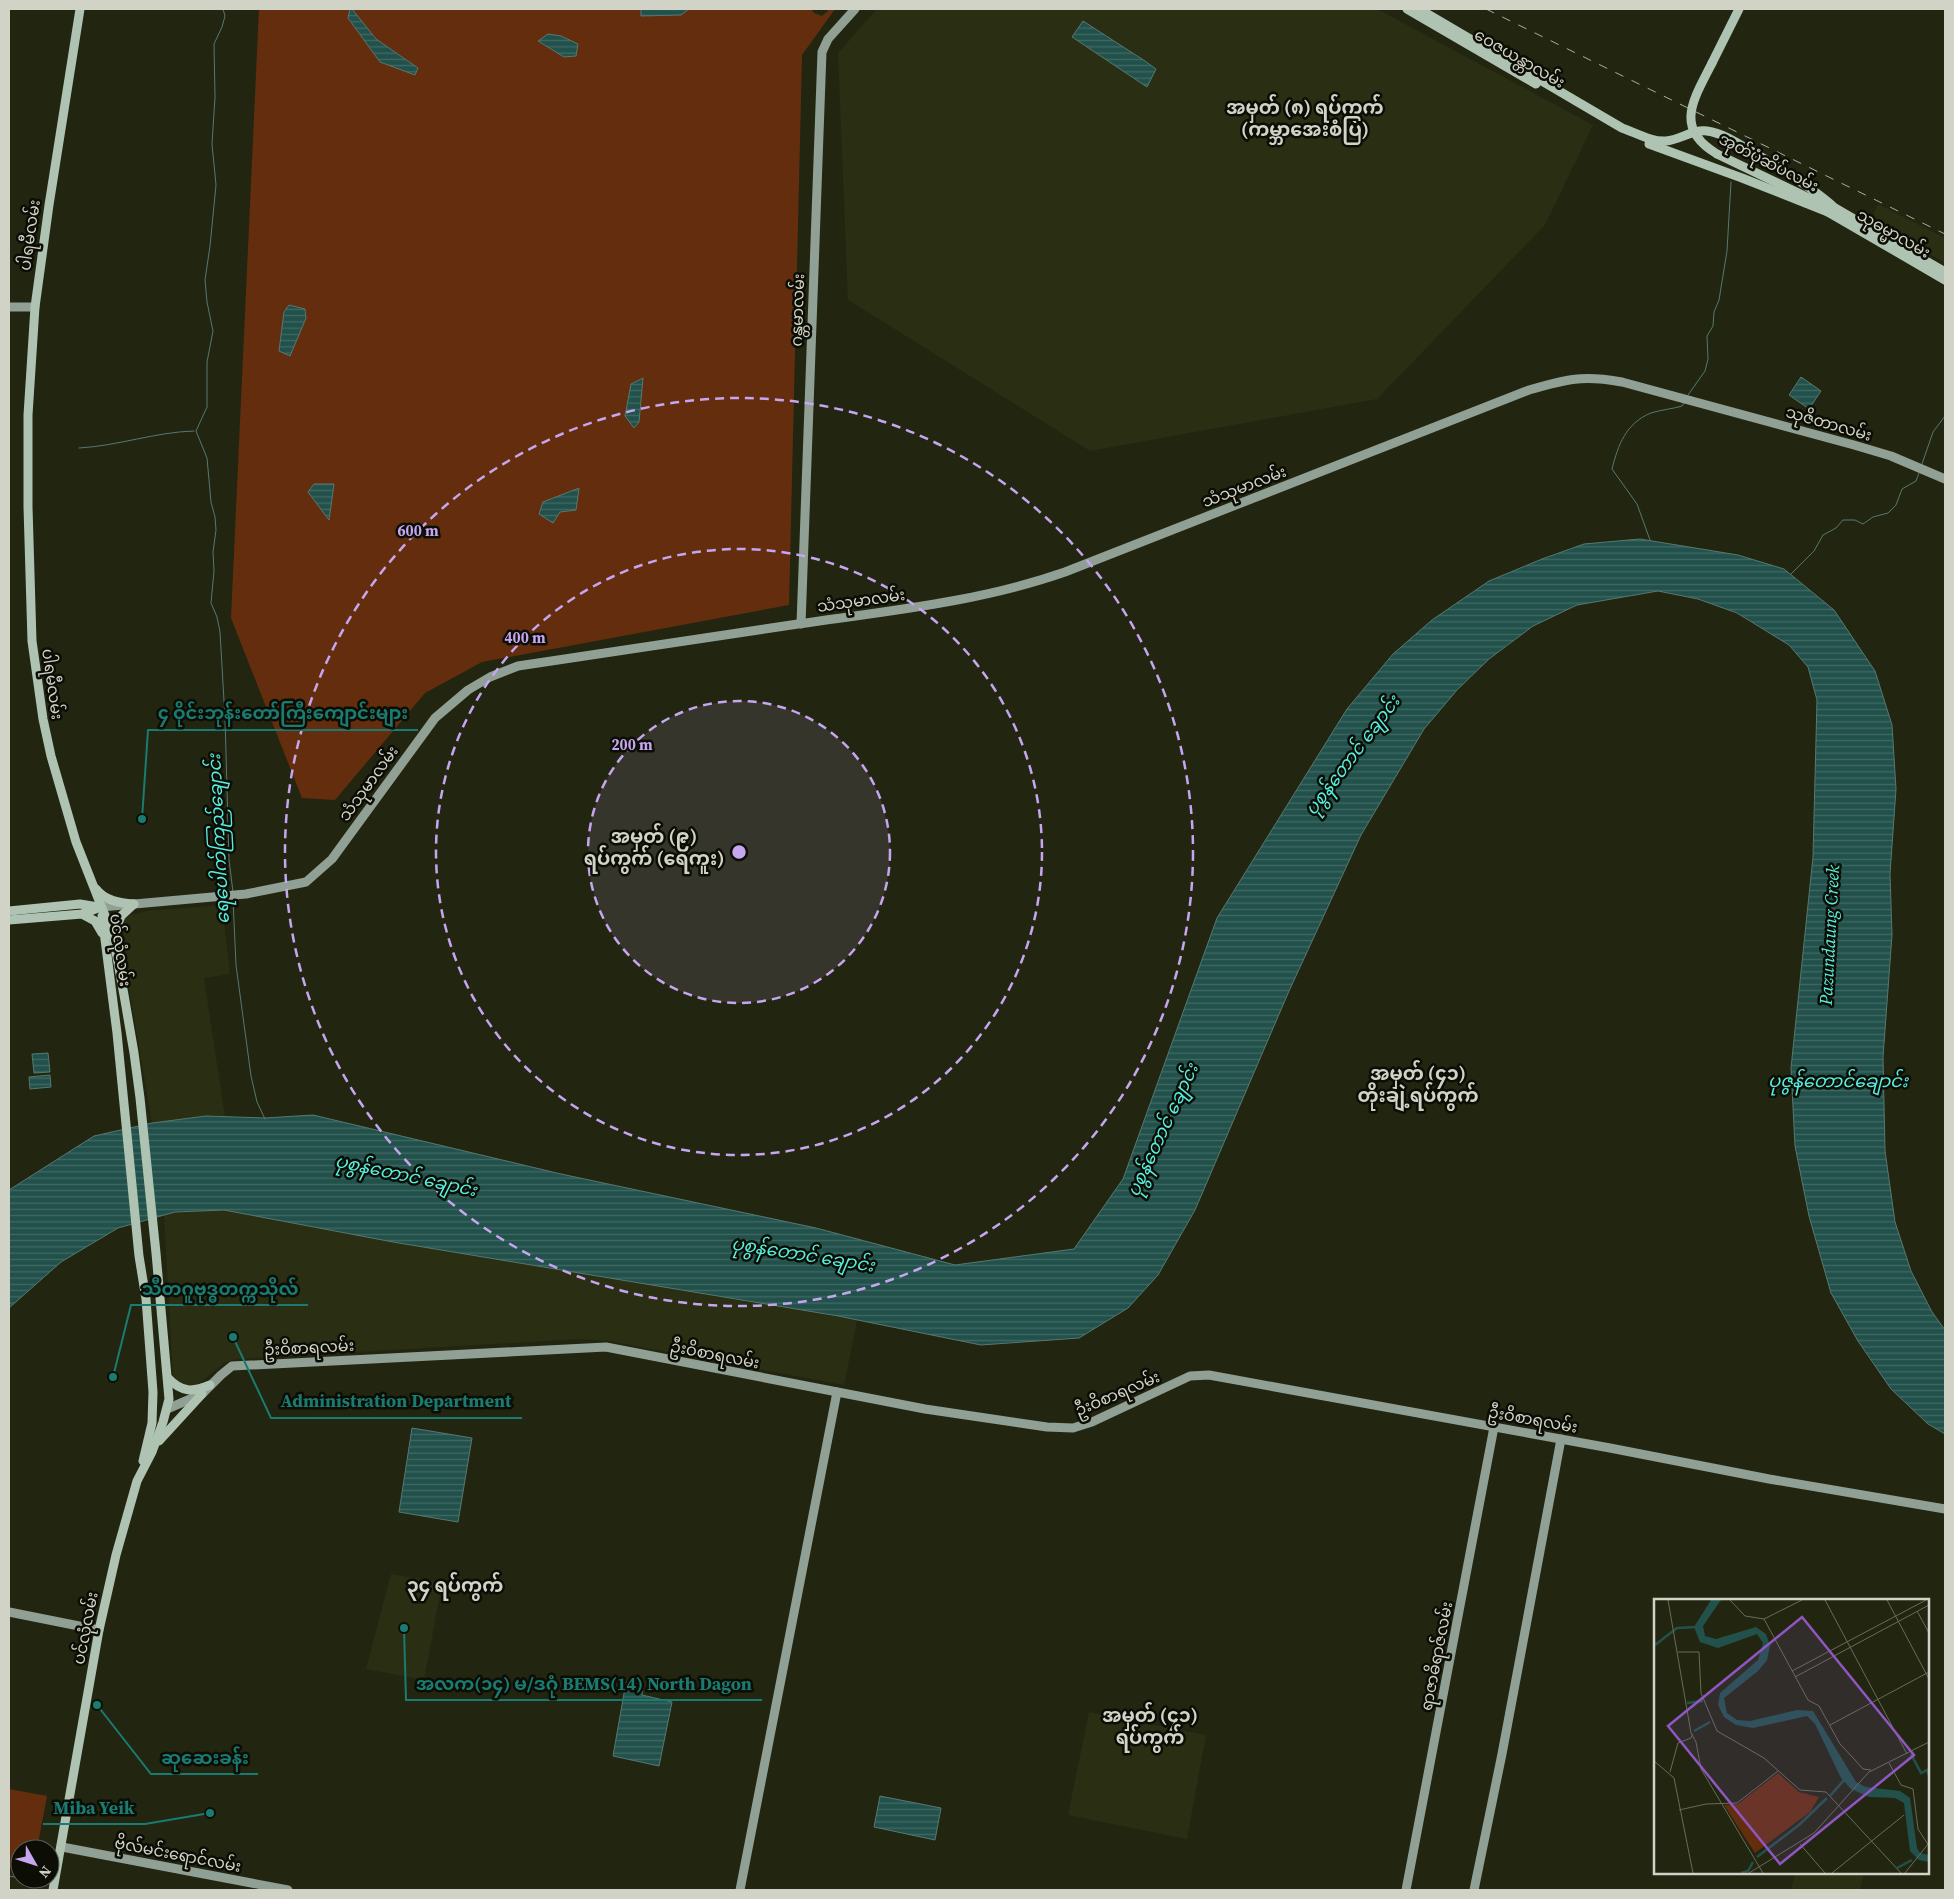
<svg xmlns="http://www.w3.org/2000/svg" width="1954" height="1899" font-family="'Source Serif 4','Noto Sans Myanmar',serif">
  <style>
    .built { fill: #2a2e13 }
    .grass { fill: #642e0e }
    .water { fill: url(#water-rules); stroke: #567871 }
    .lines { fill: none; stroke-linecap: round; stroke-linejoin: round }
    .stream { stroke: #567871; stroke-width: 1 }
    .secondary { stroke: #91a094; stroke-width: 9 }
    .primary { stroke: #afc3b3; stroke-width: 9 }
    .rail { stroke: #a9ac9e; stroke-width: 1; stroke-dasharray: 9 9; stroke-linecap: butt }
    .primary-bridge { stroke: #afc3b3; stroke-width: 9 }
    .ring { fill: none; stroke: #c6a6f0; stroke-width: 2.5; stroke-dasharray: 9 6 }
    .labels { text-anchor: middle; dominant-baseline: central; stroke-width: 5; stroke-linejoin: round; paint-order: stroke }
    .street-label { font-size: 16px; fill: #d0d3c6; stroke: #0c0e06 }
    .water-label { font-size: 18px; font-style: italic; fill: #58eee0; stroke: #0c0e06 }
    .quarter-label { font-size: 19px; font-weight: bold; fill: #d0d3c6; stroke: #0c0e06 }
    .inset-river { fill: none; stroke: #22514c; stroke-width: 2.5 }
    .inset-road { fill: none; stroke: #686b59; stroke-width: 1 }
    .view { fill: #9056c1; fill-opacity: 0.15; stroke: #9056c1; stroke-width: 2.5 }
    .inset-edge { fill: none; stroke: #d0d3c6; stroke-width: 2.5 }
    .centre { fill: #c6a6f0; stroke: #0c0e06; stroke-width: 2.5 }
    .ring-label { font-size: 15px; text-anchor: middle; font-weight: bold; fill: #c6a6f0; stroke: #0c0e06; stroke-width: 5; stroke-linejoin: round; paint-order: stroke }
    .leader { fill: none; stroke: #197b72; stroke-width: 2 }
    .callout-dot { fill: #197b72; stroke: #0c0e06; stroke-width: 2 }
    .callout-label { font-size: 18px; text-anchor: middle; font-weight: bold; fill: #197b72; stroke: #0c0e06; stroke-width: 5; stroke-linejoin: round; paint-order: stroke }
  </style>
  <defs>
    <pattern id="water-rules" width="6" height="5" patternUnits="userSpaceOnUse" patternTransform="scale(1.25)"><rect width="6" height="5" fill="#22514c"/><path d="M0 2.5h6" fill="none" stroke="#416964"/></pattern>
  </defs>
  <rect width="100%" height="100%" fill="#222611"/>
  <g class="built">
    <polygon points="877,9 1377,9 1593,125 1545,225 1377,399 1090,451 848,300 838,53"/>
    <polygon points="1878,204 1945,238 1945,263 1871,220"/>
    <polygon points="222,905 230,974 204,978 225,1117 206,1116 152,1123 119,928 122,920 131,915 147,911"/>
    <polygon points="224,1210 393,1242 857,1320 844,1385 609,1341 580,1339 235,1359 224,1363 195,1387 186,1386 178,1382 173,1376 164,1215 175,1212"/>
    <polygon points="391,1574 442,1583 424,1680 366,1669"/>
    <polygon points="1089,1712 1206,1735 1187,1839 1068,1815"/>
    <polygon points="1795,1873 1864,1873 1860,1890 1791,1890"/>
  </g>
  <g class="grass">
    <polygon points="259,9 350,9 348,18 380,62 418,68 376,39 352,9 641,9 642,16 681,15 689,9 811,9 814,13 822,16 830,9 835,9 802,55 789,605 482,662 425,693 335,800 302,798 231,618"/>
    <polygon points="9,1789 47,1796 37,1849 20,1849 20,1870 9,1868"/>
  </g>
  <g class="water">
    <polygon points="350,9 352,9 376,39 418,68 415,75 380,62 348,18"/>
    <polygon points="641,9 689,9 681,15 641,16"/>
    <polygon points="1083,21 1145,61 1156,69 1147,87 1072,37"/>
    <polygon points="548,34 561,36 578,44 576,56 564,57 538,41"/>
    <polygon points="289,305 305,309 306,318 290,356 279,351 284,312"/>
    <polygon points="1801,377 1821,391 1809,409 1789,395"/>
    <polygon points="643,378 639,422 634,428 625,416 631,384"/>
    <polygon points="314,484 334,484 329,520 308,492"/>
    <polygon points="579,488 576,510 560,512 553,523 539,514 543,502"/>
    <polygon points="1640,539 1738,555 1784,569 1834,610 1875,671 1892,725 1896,789 1890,874 1892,935 1883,1057 1885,1151 1895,1222 1911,1271 1932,1312 1945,1330 1945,1434 1928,1424 1891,1389 1858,1341 1831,1293 1809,1216 1795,1146 1791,1068 1813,857 1817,700 1808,667 1789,645 1737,613 1698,599 1658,591 1577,605 1533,626 1489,659 1457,690 1424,729 1361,835 1289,991 1195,1210 1158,1275 1128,1308 1079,1338 981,1345 838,1316 393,1242 224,1210 175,1212 118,1228 61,1262 9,1308 9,1190 94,1136 152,1123 206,1116 265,1118 313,1115 561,1174 816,1228 955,1265 1074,1249 1123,1179 1217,918 1347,709 1393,654 1432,620 1489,581 1542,559 1584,544"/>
    <polygon points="48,1053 50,1072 34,1073 32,1054"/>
    <polygon points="50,1075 51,1087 30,1089 29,1077"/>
    <polygon points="412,1428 472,1438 458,1522 399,1512"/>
    <polygon points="626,1682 643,1685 642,1695 672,1702 659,1766 613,1756"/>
    <polygon points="880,1796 941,1808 935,1840 874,1827"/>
  </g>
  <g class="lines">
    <g class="stream">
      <polyline points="223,9 225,16 222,27 214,44 215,97 212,144 216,185 210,246 205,280 207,302 213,331 207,362 207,407 196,431 207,458 211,502 215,517 216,530 213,552 214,571 211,603 217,617 220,632 225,718 229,860 233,892"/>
      <polyline points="1688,395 1705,371 1708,359 1707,336 1713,326 1714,312 1719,300 1727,251 1731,182"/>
      <path d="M79,448C118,446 155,432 194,431"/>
      <polyline points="1922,464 1933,432 1945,416"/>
      <path d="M1650,540L1637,504L1612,469C1618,445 1626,423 1651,413C1660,410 1672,409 1682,406L1684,403"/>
      <polyline points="1791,574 1814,551 1823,535 1836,528 1843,520 1855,520 1863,524 1873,517 1888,513 1896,505 1902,489 1916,481 1919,473"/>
      <polyline points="233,899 236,965 251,1076 257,1102 265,1119"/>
      <polyline points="9,1876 20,1878"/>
      <polyline points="26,1879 32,1880"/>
    </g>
    <g class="secondary">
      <polyline points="9,307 35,307"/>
      <polyline points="801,624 822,52 828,39 855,9"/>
      <path d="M101,907L246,894L306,882L332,859L435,718L468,690L490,677L518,666C611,652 705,638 798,624C888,611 979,602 1065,572L1529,390C1567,379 1582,375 1622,382L1854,445L1891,456L1945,479"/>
      <polyline points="167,1409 202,1394 221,1375 232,1366 606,1347 925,1409 1047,1427 1073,1428 1092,1422 1190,1376 1209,1375 1610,1448 1769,1479 1945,1509"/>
      <polyline points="9,1612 99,1630"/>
      <polyline points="62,1847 288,1890"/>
      <polyline points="740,1890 837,1392"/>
      <polyline points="1406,1890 1494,1427"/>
      <polyline points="1474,1890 1502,1754 1561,1439"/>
    </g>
    <g class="primary">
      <polyline points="1407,9 1536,84"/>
      <path d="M1419,9L1622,128C1636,133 1652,142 1666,141C1680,140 1693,129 1707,131C1722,133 1736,142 1749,150C1779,167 1809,185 1835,208L1945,272"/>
      <polyline points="1712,63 1739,9"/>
      <polyline points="1649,144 1742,178 1828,212"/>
      <polyline points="1717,154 1815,201 1828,212 1945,280"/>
      <path d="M96,889C105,901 120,903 134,904"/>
      <polyline points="9,911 80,904 98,907"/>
      <polyline points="82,914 95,921 102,933"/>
      <polyline points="102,916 117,1033 139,1256 146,1299 153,1392 152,1423 143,1461"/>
      <polyline points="9,920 82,914 101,907"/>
      <polyline points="113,936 121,916 134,904"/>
      <path d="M168,1378C182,1393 193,1392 210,1385"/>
      <polyline points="159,1441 202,1394"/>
      <polyline points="53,1890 99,1630 116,1555 137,1481 152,1452 163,1422 169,1399 156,1253 140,1098 134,1053 124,995 113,936 76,842 51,756 43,719 32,641 28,507 28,415 35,307 49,205 80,9"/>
    </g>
    <polyline class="rail" points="1486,9 1945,234"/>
    <path class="primary-bridge" d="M1712,63C1694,99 1673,128 1717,154"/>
  </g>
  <circle cx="739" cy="852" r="151" fill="#c6a6f0" fill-opacity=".12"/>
  <g class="ring">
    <circle cx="739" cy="852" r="151"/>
    <circle cx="739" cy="852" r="303"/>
    <circle cx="739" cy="852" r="454"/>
  </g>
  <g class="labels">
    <g class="street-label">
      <text transform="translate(1520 58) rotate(30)">ဝေဇယန္တာလမ်း</text>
      <text transform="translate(1769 162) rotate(27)">အုတ်ပုံဆိပ်လမ်း</text>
      <text transform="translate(1894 233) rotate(30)">သုဓမ္မာလမ်း</text>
      <text transform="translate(29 235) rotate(-82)">ပါရမီလမ်း</text>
      <text transform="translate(797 310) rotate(-88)">ဂန္တမာလမ်း</text>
      <text transform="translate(1829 423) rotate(16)">သုဇိတာလမ်း</text>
      <text transform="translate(1244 486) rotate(-21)">သံသုမာလမ်း</text>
      <text transform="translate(861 600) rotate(-8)">သံသုမာလမ်း</text>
      <text transform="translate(53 684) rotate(82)">ပါရမီလမ်း</text>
      <text transform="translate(368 783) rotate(-54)">သံသုမာလမ်း</text>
      <text transform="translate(121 950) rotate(82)">ပင်လုံလမ်း</text>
      <text transform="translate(309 1347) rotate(-3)">ဦးဝိစာရလမ်း</text>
      <text transform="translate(715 1354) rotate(11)">ဦးဝိစာရလမ်း</text>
      <text transform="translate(1117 1393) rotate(-23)">ဦးဝိစာရလမ်း</text>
      <text transform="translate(1533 1419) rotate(10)">ဦးဝိစာရလမ်း</text>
      <text transform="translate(85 1628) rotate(-79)">ပင်လုံလမ်း</text>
      <text transform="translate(1436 1656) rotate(-79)">ရာဇာဓိရာဇ်လမ်း</text>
      <text transform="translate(178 1854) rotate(11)">ဗိုလ်မင်းရောင်လမ်း</text>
    </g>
    <g class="water-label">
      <text transform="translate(1352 755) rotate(-53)">ပုစွန်တောင် ချောင်း</text>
      <text transform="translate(218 839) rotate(-93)">ရေပေါက်ကြည်ချောင်း</text>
      <text transform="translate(1829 935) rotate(-87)">Pazundaung Creek</text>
      <text x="1838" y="1080">ပုဇွန်တောင်ချောင်း</text>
      <text transform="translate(1162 1130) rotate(-65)">ပုစွန်တောင် ချောင်း</text>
      <text transform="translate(406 1175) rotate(12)">ပုစွန်တောင် ချောင်း</text>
      <text transform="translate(803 1254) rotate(9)">ပုစွန်တောင် ချောင်း</text>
    </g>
    <g class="quarter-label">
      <text x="1305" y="107">အမှတ် (၈) ရပ်ကွက်<tspan x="1305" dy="22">(ကမ္ဘာအေးစံပြ)</tspan></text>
      <text x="654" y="836">အမှတ် (၉)<tspan x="654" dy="22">ရပ်ကွက် (ရေကူး)</tspan></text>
      <text x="1418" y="1073">အမှတ် (၄၁)<tspan x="1418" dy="22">တိုးချဲ့ရပ်ကွက်</tspan></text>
      <text x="455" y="1585">၃၄ ရပ်ကွက်</text>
      <text x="1150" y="1715">အမှတ် (၄၁)<tspan x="1150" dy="22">ရပ်ကွက်</tspan></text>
    </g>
  </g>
  <g transform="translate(1654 1599)">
    <rect width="275" height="275" fill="#222611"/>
    <path d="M124,174L145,193L165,198L156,213L101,254L70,206L84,205Z" fill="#642e0e"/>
    <path d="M57,1H67L49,27L51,37L62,40L102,28L112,35L116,47L113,61L104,72L70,99L73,114L83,121L96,122L143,111L159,112L202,183L212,188L246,192L256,199L263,249L266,254L275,256V263L265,261L256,252L250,204L241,199L215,198L197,190L187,179L161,125L153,117L99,129L82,126L70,118L64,106L66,94L104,61L109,44L103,35L64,49L46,43L40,28Z" fill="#22514c"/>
    <path class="inset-river" d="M1,46L23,29L43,28M33,104L49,102M40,132L56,123M257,155L267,174L273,171L275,176M176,197L190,181M103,258L145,226L173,199M243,269L258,261M87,274L94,272L99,263"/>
    <path class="inset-road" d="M14,1L37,134L42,143L47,170L109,274M76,1L91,17L110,20L148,1M171,1L253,155M233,1L275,80M263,12L275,34M110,20L154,101L165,107L186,145L201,161L209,170L217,171M24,53H45L47,94L63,132L110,159L146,191L172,193L247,274M138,72L272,1M141,78L275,6M176,126L275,73M0,162L20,179L39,274M235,164L247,186L259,190L264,230L275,247M16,173L24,144L37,139L39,135M25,211L52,205L83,204L124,172M146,245L171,274M95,274L160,234L215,173L275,143M178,274L250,216M251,274L274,245"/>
    <path class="view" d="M148,18L260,156L126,265L14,127Z"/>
    <rect width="275" height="275" class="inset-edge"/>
  </g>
  <circle cx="739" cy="852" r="8" class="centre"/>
  <g class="ring-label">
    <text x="418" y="536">600 m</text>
    <text x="525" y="643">400 m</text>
    <text x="632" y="750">200 m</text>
  </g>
  <path class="leader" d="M142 819L148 730H418M113 1377L131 1305H308M233 1337L271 1418H522M404 1628L406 1700H762M97 1705L151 1774H258M210 1813L145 1824H43"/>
  <g class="callout-dot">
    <circle cx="142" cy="819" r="5"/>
    <circle cx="113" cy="1377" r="5"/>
    <circle cx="233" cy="1337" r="5"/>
    <circle cx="404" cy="1628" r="5"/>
    <circle cx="97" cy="1705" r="5"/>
    <circle cx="210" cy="1813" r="5"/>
  </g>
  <g class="callout-label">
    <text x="283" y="719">၄ ဝိုင်းဘုန်းတော်ကြီးကျောင်းများ</text>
    <text x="220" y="1295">သီတဂူဗုဒ္ဓတက္ကသိုလ်</text>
    <text x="396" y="1407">Administration Department</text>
    <text x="584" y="1690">အလက(၁၄) မ/ဒဂုံ BEMS(14) North Dagon</text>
    <text x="205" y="1764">ဆုဆေးခန်း</text>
    <text x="94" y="1814">Miba Yeik</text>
  </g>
  <rect width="1954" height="1899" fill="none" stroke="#d0d3c6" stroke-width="20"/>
  <g transform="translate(35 1864) rotate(129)"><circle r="24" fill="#0c0e06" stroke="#5a5d53"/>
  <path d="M0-4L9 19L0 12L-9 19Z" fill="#c6a6f0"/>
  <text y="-8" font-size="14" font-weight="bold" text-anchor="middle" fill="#d0d3c6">N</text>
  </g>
</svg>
